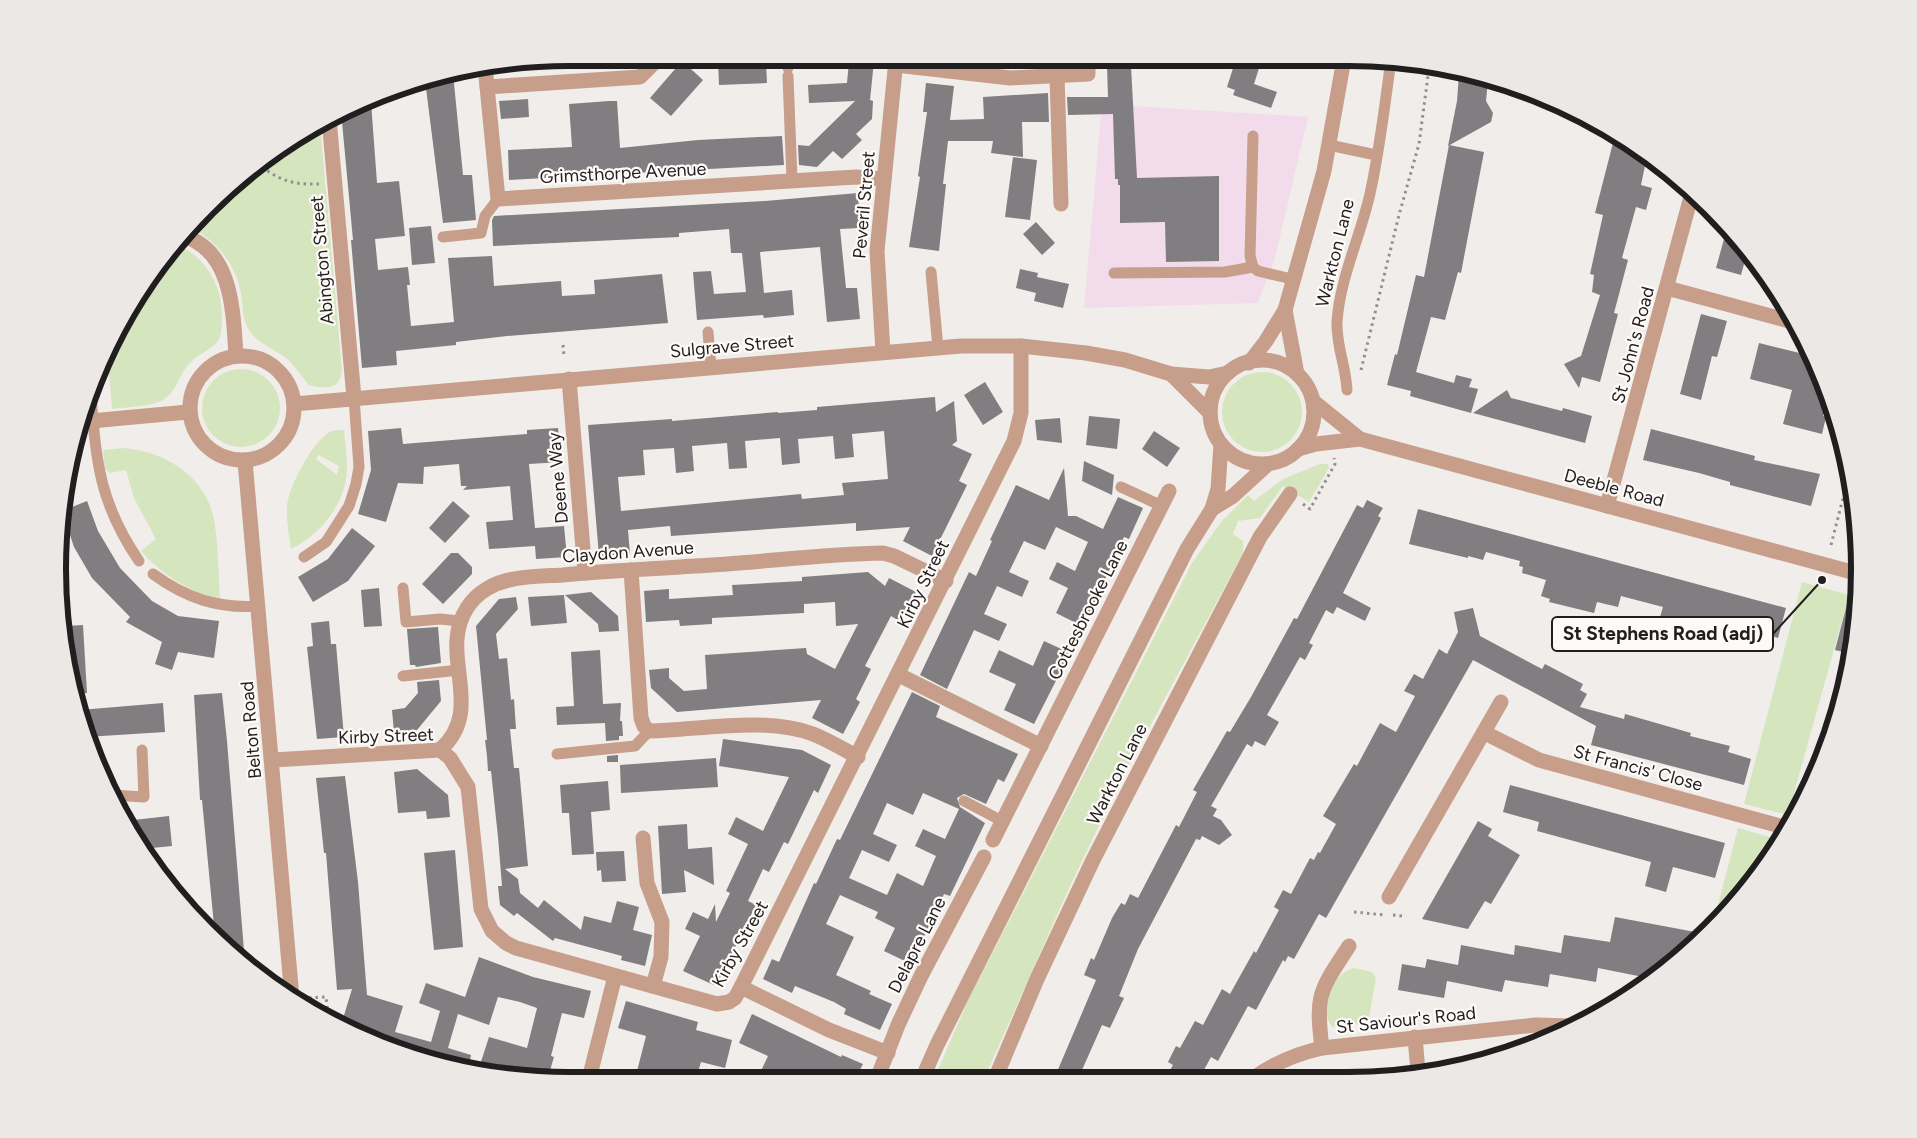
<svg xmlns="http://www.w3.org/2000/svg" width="1917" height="1138" font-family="Figtree,sans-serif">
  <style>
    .commercial { fill: #f2dceb }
    .green { fill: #d5e6be; fill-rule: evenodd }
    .building { fill: #807e81; fill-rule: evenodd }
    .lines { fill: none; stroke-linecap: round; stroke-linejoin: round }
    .path { stroke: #918e8d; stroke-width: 3; stroke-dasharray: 2.5 4; stroke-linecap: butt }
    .service { stroke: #c79e8a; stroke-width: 11 }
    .minor { stroke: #c79e8a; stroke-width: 15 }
    .tertiary { stroke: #c79e8a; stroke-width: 15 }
    .labels { text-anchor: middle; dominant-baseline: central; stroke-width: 4.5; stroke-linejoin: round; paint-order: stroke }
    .street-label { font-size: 18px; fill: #201e1e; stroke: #fefaf7 }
    .rim { fill: none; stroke: #201e1e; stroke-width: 6 }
    .leader { fill: none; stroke: #201e1e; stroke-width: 2 }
    .callout-dot { fill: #201e1e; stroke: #fefaf7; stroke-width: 2 }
    .callout { fill: #fefaf7; stroke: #201e1e; stroke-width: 2 }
    .callout-label { font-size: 19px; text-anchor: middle; font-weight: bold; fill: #201e1e }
  </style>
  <rect width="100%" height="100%" fill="#f1edea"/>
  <polygon class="commercial" points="1102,104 1308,117 1275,258 1258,303 1084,308"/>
  <g class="green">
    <path d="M320,124L342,371C340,390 325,389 309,385C301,376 295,366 286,358C274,349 257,343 249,330C242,320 243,305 241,293C235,263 217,242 191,227C228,182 271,155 320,124Z"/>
    <path d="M177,244C208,259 224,289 222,322C221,328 222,335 218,341C211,350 196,355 188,365C178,377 176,394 161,401C146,407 128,407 112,409L107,352L110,343L144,285Z"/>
    <circle cx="241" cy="408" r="39"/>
    <circle cx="1262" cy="412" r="40"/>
    <path d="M344,430C345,443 347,456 347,469C346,504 320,535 291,549C289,535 286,520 287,506C288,488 314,438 332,431C335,430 340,430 344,430ZM318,455L339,466L337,475L316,459Z"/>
    <path d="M124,448C159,451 194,469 209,503C219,526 218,572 220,598C190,593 161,574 141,551L156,539L134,498L126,470L110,473L105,469L103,450Z"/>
    <polygon points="1320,464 1328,464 1329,468 1309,502 1283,486 1260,518 1238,521 1233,534 1243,541 1243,553 1121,780 1070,886 984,1079 934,1079 966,1005 1192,563 1221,522 1248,495 1254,501 1283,479"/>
    <polygon points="1802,582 1849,595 1788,815 1744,804"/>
    <polygon points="1738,828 1780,840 1773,853 1712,928"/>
    <path d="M1354,968L1372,972L1376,978L1368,1023L1332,1027C1318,1007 1331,974 1354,968Z"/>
  </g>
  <g class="building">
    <polygon points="1236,59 1244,59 1260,65 1254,84 1277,92 1271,108 1233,95 1235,90 1227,87"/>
    <polygon points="682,61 703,80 671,116 650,98"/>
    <polygon points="718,61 766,61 767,83 719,85"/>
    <polygon points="849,61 874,61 870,100 873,101 872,119 856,134 862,140 842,159 833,151 817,167 799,165 798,145 809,146 855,101 809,103 808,85 847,83"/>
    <polygon points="1107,66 1131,66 1137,178 1219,176 1219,261 1166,262 1165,222 1120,223 1120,185 1118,185 1118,179 1115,179 1113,114 1068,115 1067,97 1108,97"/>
    <polygon points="453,73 463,175 472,175 476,220 443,223 425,80"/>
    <polygon points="1459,74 1488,80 1486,101 1493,113 1491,122 1448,146 1457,101"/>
    <polygon points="926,83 954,86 950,120 984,119 983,97 1048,93 1049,122 1022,122 1023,157 991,153 993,141 948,141 943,184 946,184 939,251 909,247 920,177 918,176 927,112 923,112"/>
    <polygon points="528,99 529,117 501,119 499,101"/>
    <polygon points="609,101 617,101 620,148 698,140 782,136 784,165 509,180 508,150 572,147 569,104"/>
    <polygon points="371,102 377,183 399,181 405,236 375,239 378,270 408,267 410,285 407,285 411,326 454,322 448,258 492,256 494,286 561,281 562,296 595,294 594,280 662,274 668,323 507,336 456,342 456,345 396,351 397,365 362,368 351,240 353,240 341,111 360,103"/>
    <polygon points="1615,135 1632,144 1647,156 1641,185 1652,188 1646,210 1636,207 1622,258 1628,260 1614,313 1618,314 1600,382 1582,377 1579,388 1564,364 1581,356 1600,295 1592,292 1594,275 1590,274 1603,215 1595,213"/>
    <polygon points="1449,145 1484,152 1461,273 1458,272 1445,320 1431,317 1416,372 1454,383 1456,375 1472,379 1469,387 1478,389 1471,413 1410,396 1411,391 1387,385 1395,354 1397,355 1416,275 1424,277"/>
    <polygon points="1013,157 1037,160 1030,220 1005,217"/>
    <polygon points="858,193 860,228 840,229 846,288 857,288 860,319 827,322 820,247 760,252 764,293 792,290 794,315 764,318 763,315 697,320 693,272 711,271 714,294 746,292 742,253 731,253 729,229 679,233 679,237 493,246 492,220 494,216 765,201"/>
    <polygon points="1036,222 1055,243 1042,255 1023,234"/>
    <polygon points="431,226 435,263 412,265 409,228"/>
    <polygon points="1727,228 1747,253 1741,275 1716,268"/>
    <polygon points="1020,269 1038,273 1037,277 1069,284 1063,308 1034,301 1036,293 1016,288"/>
    <polygon points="1701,314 1727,321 1717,357 1712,356 1701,400 1680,394"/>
    <polygon points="1759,343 1812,356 1820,373 1828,397 1823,416 1826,417 1822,434 1783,424 1792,390 1750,379"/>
    <polygon points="985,382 1003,412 983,425 964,395"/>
    <polygon points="1507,390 1511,398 1562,411 1563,408 1592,416 1585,443 1473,413"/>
    <path d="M935,397L936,412L954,401L957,441L952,445L972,454L959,481L967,485L932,556L903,541L910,527L856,531V523L671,536L670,526L628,530L630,554L599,556L588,425L672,419V421L778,412V413L817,410V407ZM884,431L888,479L842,483L844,495L802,499L801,494L621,511L618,477L645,475L643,450L674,448L676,473L694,471L692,446L727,443L729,469L747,468L745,441L780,438L782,465L800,463L798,439L833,436L835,459L854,457L852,434Z"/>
    <polygon points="1089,416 1120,419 1117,449 1086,445"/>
    <polygon points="1060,418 1062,443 1037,440 1035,420"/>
    <polygon points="401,428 403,444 527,434 527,430 558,428 561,462 529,464 535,528 564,526 567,557 536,559 535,546 489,549 486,522 513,520 510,486 463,490 467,486 461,486 459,464 424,467 423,484 398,483 386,522 358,514 371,470 368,431"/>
    <polygon points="1651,429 1755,456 1754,460 1820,474 1811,506 1730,485 1730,482 1699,473 1643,460"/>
    <polygon points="1154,431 1180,448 1167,467 1142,449"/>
    <polygon points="1084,461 1114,475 1112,495 1082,481"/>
    <polygon points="1064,468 1068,516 1076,516 1103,529 1118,497 1143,508 1129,539 1124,537 1089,615 1085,613 1080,625 1056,613 1068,588 1049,579 1057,562 1075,571 1088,542 1056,527 1045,550 1024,541 1009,572 1029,581 1022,597 997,586 984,614 1007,624 999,641 974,630 947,689 920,675 969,572 976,576 992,541 990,540 1016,485 1049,500"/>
    <polygon points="1367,500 1383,508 1378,516 1381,518 1343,593 1371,608 1365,621 1337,607 1333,614 1326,610 1309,643 1313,645 1305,660 1300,657 1267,715 1279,722 1265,746 1255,741 1252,747 1247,744 1211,806 1217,809 1213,816 1221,820 1232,835 1219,845 1202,836 1200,840 1196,839 1138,949 1119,996 1124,998 1110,1028 1102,1025 1078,1079 1054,1079 1096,980 1084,975 1091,958 1094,960 1112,918 1121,903 1125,905 1130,894 1138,898 1176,825 1179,827 1197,792 1193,790 1227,731 1230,732 1251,697 1294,618 1297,619 1357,505 1363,508"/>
    <polygon points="87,501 98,531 120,568 152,601 178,616 219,621 214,658 178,652 172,670 155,664 162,642 126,622 130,617 92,578 74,547 62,511"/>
    <polygon points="453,501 470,516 445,543 429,528"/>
    <polygon points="1418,509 1786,608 1778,638 1733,625 1726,652 1710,648 1710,650 1655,634 1663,607 1621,596 1618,607 1597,602 1594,613 1549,602 1550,599 1541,596 1546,580 1522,573 1523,567 1519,566 1520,561 1486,552 1483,560 1468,556 1468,558 1409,544"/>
    <polygon points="352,528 375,546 348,581 313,602 298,577 328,559"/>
    <polygon points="451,553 458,553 472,567 472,574 443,604 422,584"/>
    <polygon points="868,572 885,586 889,578 916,592 901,622 891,616 865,666 871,669 856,699 860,702 843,734 812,718 821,700 677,712 651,688 649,670 669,668 669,678 684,691 707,689 705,655 806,648 807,654 835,669 858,624 836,626 835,602 804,604 804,613 712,618 712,624 680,626 679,620 646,622 644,591 669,589 669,599 733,595 732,585 802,581 802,577"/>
    <polygon points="379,588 382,626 364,627 361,590"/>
    <polygon points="591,592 618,616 619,631 599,632 598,624 565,595"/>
    <polygon points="564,595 567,623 531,626 528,597"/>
    <polygon points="516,597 518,609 496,634 499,659 507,658 511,700 514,699 516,729 510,729 514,768 519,768 528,866 505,869 518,879 520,893 538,908 544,900 581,930 584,916 611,923 617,901 639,907 633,930 652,935 645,966 621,960 622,956 555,938 553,941 517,913 514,916 500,905 498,886 502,886 498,837 491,771 488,771 487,756 485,740 487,740 476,626 499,599"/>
    <polygon points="1847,604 1856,605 1851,654 1835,650"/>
    <polygon points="1473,608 1480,636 1542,669 1545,664 1583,684 1580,690 1587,694 1580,707 1624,719 1625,714 1691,733 1690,736 1730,746 1728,752 1751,759 1744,785 1591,745 1596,726 1473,660 1326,918 1319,914 1294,959 1288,956 1285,962 1283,960 1256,1010 1248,1006 1218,1061 1211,1057 1199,1079 1165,1079 1173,1065 1168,1062 1176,1046 1180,1048 1195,1021 1203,1025 1222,989 1230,994 1254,951 1256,953 1279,910 1274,907 1283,890 1291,894 1310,858 1314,860 1318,852 1320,853 1336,824 1323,816 1354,764 1357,766 1380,723 1396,732 1415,696 1404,691 1414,674 1423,679 1439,649 1447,654 1458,632 1454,612"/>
    <polygon points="329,621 331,644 336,644 344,737 317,739 307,647 313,646 311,623"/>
    <polygon points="83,625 87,693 77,694 66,626"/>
    <polygon points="438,627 441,663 416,667 415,665 410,665 407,629"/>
    <polygon points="1044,641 1070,653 1034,724 1004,710 1016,684 989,672 999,650 1033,666"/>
    <polygon points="600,650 603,704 621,703 620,721 622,721 623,736 619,736 619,740 606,741 605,723 557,725 556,707 574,706 571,652"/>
    <polygon points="439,680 441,701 417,730 394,732 392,710 405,708 418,693 417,682"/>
    <path d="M912,692L940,706L936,717L1018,754L1004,782L998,779L986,804L964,794L957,798L960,807L985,823L950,896L944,894L911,964L884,951L895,928L875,918L878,912L840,895L826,924L854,937L836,975L871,991L869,994L892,1004L880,1030L844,1014L846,1009L834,1002L795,986L792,993L763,979L772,959L779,962L814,883L816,884L837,839L840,840ZM923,793L959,809L945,839L923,829L915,846L936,856L923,886L897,873L887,895L849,878L862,850L889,862L897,845L873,834L887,803L913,815Z"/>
    <polygon points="222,693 227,741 245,963 215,936 202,800 200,800 194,695"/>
    <polygon points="163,703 165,732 86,737 85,734 80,710"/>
    <polygon points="723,739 802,750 831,765 818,793 814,790 788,844 784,842 769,872 763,869 748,901 756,905 716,986 683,971 700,936 685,929 693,912 708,919 715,904 716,922 730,893 726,891 748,844 728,834 736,817 763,831 789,777 719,766"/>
    <polygon points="618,755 618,762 607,762 607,756"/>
    <polygon points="716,758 718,787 621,793 620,765"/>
    <polygon points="417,769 448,795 450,817 427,819 426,811 398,813 394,772"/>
    <polygon points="345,776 358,882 367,995 403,1006 395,1032 431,1042 440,1011 419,1003 426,983 465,997 479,957 533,977 591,991 584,1018 562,1013 551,1056 554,1057 548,1077 529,1071 527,1078 479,1068 489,1037 527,1048 537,1008 520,1002 498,997 489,1025 458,1014 448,1048 471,1055 469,1066 404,1053 342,1022 352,989 337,990 326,853 324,853 316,778"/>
    <polygon points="608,781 610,810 591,812 594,854 572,855 569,813 562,813 560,785"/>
    <polygon points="1510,785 1725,843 1715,878 1673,867 1666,892 1645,886 1651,862 1537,831 1539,822 1503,812"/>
    <polygon points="169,816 172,846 142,849 124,821"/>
    <polygon points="1478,821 1492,829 1488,836 1520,855 1491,904 1485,901 1468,929 1422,919"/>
    <polygon points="687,824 688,849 712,847 714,885 684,870 686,892 662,894 658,826"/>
    <polygon points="455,850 463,947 434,950 424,853"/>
    <polygon points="624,851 626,881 602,882 601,870 597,871 596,852"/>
    <polygon points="1615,917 1706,934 1648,978 1598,968 1596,982 1550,974 1548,987 1505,980 1502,992 1447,981 1444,998 1398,990 1402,964 1425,968 1427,959 1458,965 1461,945 1514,955 1515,945 1561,953 1564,935 1610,942"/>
    <polygon points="626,1001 698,1022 696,1030 732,1040 725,1068 701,1062 696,1079 635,1079 646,1036 618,1028"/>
    <polygon points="752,1014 841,1057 842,1055 863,1064 855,1079 770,1079 759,1075 768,1056 739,1043"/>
  </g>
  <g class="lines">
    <g class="path">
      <path d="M257,163C278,180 292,185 319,184"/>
      <polyline points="563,345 564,356"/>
      <polyline points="1361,370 1399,215 1419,144 1429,68"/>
      <polyline points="1303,504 1310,509 1335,464 1334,458"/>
      <polyline points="1831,545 1850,471"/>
      <polyline points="1354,912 1385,915"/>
      <polyline points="1393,915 1403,916"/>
      <polyline points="309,998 326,997 328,1015"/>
    </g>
    <g class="service">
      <polyline points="787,61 788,68"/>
      <polyline points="788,76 792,180"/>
      <polyline points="1253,136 1250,256 1253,267 1258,271 1292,279"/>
      <polyline points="1329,145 1376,155"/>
      <polyline points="443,237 481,233 485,216 498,199"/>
      <polyline points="931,272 938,348"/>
      <polyline points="1114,273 1225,272 1253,267"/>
      <polyline points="708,332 711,367"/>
      <path d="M1347,390C1346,367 1336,345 1337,322C1340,276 1362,234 1371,189C1380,147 1385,103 1391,60"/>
      <path d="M91,395C96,463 100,504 139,561"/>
      <polyline points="1121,487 1162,506"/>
      <polyline points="304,557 326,542 349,506 356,484 359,467 354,398"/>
      <path d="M153,574C186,598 218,609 259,606"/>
      <polyline points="403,588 406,622 440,619 460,621"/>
      <polyline points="403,676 459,670"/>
      <polyline points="557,754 635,746 649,731"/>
      <polyline points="112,795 144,797 142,750"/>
      <polyline points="964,801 1002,821"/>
    </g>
    <g class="minor">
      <polyline points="896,65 1010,78 1088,74 1088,60"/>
      <polyline points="485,66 498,199 856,177 884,179"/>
      <polyline points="1057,76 1061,204"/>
      <polyline points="487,87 640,77 656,61"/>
      <polyline points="329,119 354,398"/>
      <path d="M184,236C233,252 233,312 236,355"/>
      <polyline points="1667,288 1793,322"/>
      <polyline points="883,352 877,251 896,60"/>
      <circle cx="242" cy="408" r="52"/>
      <polyline points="1171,374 1210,413"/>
      <polyline points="569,379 585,573"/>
      <polyline points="294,404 961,346 1021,346 1086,353 1125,360 1171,374 1209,377 1228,373"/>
      <polyline points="80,422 188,412"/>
      <polyline points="245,461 292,998"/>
      <polyline points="1607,506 1692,193"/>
      <path d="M631,570L641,718L644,726L649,731C700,730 765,716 813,734C828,740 843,749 858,757"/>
      <polyline points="899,675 1041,746"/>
      <polyline points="1485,733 1539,760 1787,828"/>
      <path d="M440,750C487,709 437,654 467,608C477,592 495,582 514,579C530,576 546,576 563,575C607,571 651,569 695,566C757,563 820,554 883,553L894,556L946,581"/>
      <polyline points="273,760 440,750 450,758 468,787 481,909 492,931 506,943 516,948 717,1004 729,1002 735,998 741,987 1014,441 1021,413 1021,346"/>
      <polyline points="643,838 647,883 662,922 661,957 653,986"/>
      <polyline points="993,840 1169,491"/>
      <polyline points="1389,897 1501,702"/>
      <polyline points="741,987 829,1030 888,1053"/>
      <polyline points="1415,1037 1418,1072"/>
      <path d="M1322,1048C1315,993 1320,991 1349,946"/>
      <polyline points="589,1079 615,976"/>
      <polyline points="877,1079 898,1025 921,976 984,857"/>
      <polyline points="995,1079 1037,979 1093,860 1260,537 1290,494"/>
      <path d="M1252,1079C1274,1063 1295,1054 1322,1048L1536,1025L1572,1026"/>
    </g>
    <g class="tertiary">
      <circle cx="1262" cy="412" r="52"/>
      <polyline points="1249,363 1266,341 1285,310"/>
      <polyline points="1297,374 1285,310 1324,171 1344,59"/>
      <polyline points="1313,401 1360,439"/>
      <polyline points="1298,449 1316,444 1360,439 1859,574"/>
      <polyline points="1212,509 1233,496 1268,464"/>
      <polyline points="922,1079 937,1045 1187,549 1212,509 1218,489 1221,444"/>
    </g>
  </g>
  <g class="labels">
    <g class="street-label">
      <text transform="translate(623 173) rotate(-3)">Grimsthorpe Avenue</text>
      <text transform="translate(864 205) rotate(-85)">Peveril Street</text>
      <text transform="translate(1335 253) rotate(-76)">Warkton Lane</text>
      <text transform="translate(322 260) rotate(-95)">Abington Street</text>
      <text transform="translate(1633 345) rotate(-75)">St John's Road</text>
      <text transform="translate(732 346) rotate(-5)">Sulgrave Street</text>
      <text transform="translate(558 478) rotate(-95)">Deene Way</text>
      <text transform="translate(1614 488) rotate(15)">Deeble Road</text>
      <text transform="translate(628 552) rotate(-4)">Claydon Avenue</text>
      <text transform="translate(923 584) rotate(-64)">Kirby Street</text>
      <text transform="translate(1088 610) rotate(-63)">Cottesbrooke Lane</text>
      <text transform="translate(251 730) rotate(-95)">Belton Road</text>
      <text transform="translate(386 736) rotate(-2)">Kirby Street</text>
      <text transform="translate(1638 768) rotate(15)">St Francis' Close</text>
      <text transform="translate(1117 774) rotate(-63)">Warkton Lane</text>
      <text transform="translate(740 944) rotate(-61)">Kirby Street</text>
      <text transform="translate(917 945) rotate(-63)">Delapre Lane</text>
      <text transform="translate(1406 1020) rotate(-6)">St Saviour's Road</text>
    </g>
  </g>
  <path d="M0 0H1917V1138H0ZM569 66H1348A503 503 0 0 1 1851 569V569A503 503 0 0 1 1348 1072H569A503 503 0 0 1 66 569V569A503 503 0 0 1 569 66Z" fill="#ece8e6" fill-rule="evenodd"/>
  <path class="rim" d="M569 66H1348A503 503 0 0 1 1851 569V569A503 503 0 0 1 1348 1072H569A503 503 0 0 1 66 569V569A503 503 0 0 1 569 66Z"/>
  <path class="leader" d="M1822 580L1773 634"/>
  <circle class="callout-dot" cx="1822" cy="580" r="5"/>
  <rect class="callout" x="1552" y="617" width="221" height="34" rx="5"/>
  <g class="callout-label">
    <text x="1663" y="640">St Stephens Road (adj)</text>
  </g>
</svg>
